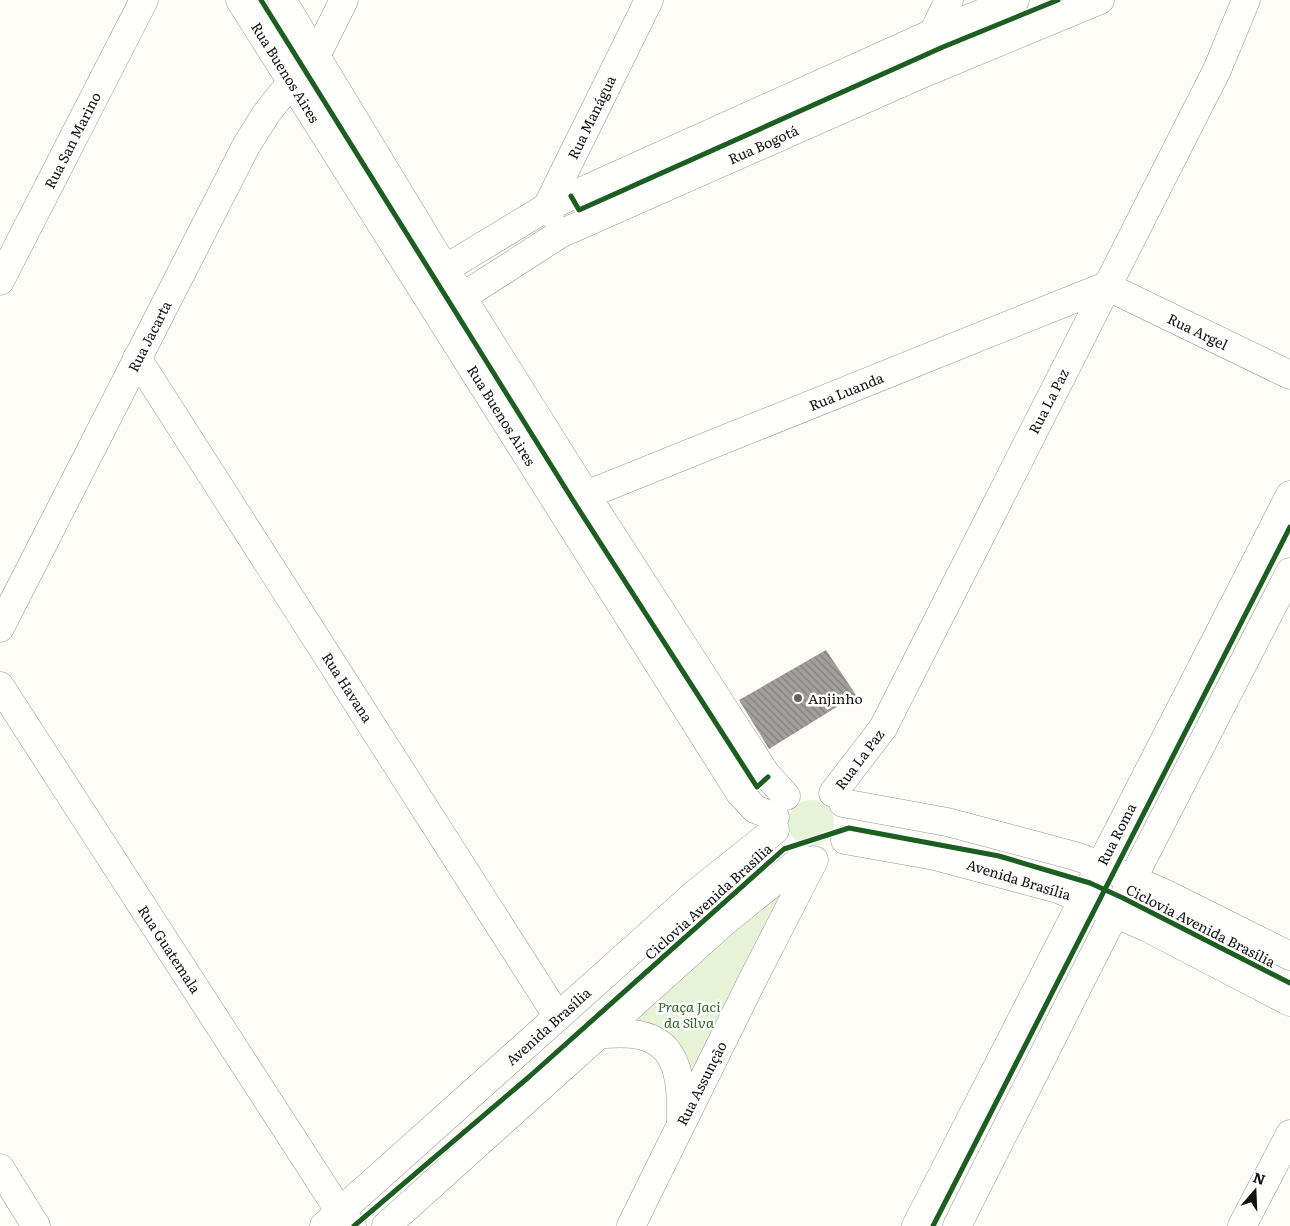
<svg xmlns="http://www.w3.org/2000/svg" width="1290" height="1226" font-family="Literata,serif">
  <style>
    .green { fill: #e7f3d7 }
    .building { fill: url(#building-back-hatch) }
    .lines { fill: none; stroke-linecap: round; stroke-linejoin: round }
    .minor-casing { stroke: #979795; stroke-width: 29 }
    .minor { stroke: #fffffe; stroke-width: 28 }
    .cycleway-casing { stroke: #fff; stroke-width: 8 }
    .cycleway { stroke: #1b5e20; stroke-width: 5 }
    .poi-dot { fill: #646362; stroke: #fff; stroke-width: 2 }
    .labels { text-anchor: middle; dominant-baseline: central; stroke-width: 5; stroke-linejoin: round; paint-order: stroke }
    .street-label { font-size: 14px; fill: #111; stroke: #fff }
    .poi-label { font-size: 14px; fill: #111; stroke: #fff; text-anchor: start }
    .park-label { font-size: 14px; font-style: italic; fill: #2f6b1f; stroke: #fff }
  </style>
  <defs>
    <pattern id="building-back-hatch" width="6" height="6" patternUnits="userSpaceOnUse" patternTransform="scale(1.25)"><rect width="6" height="6" fill="#a19f9c"/><path d="M-1 5l2 2M0 0l6 6M5-1l2 2" fill="none" stroke="#82807e"/></pattern>
  </defs>
  <rect width="100%" height="100%" fill="#fdfcf7"/>
  <g class="green">
    <circle cx="811" cy="823" r="23"/>
    <polygon points="785,886 689,1082 634,1021"/>
  </g>
  <polygon class="building" points="826,650 856,695 769,749 739,700"/>
  <g class="lines">
    <defs>
      <g id="minor">
        <polyline points="240,0 740,793 755,809 775,817"/>
        <polyline points="282,0 462,297 586,495 766,774 786,796"/>
        <polyline points="931,42 933,33 949,0"/>
        <polyline points="550,213 547,207 649,0"/>
        <polyline points="430,278 547,207 933,33 1015,0"/>
        <polyline points="0,281 144,0"/>
        <polyline points="448,306 560,234 924,73 1100,0"/>
        <polyline points="137,358 558,1017"/>
        <polyline points="569,504 586,495 1106,286 1290,375"/>
        <polyline points="0,628 246,146 266,114 292,81 316,56 344,0"/>
        <polyline points="0,686 340,1212 352,1226"/>
        <polyline points="833,793 883,728 1217,70 1246,0"/>
        <polyline points="843,803 947,822 1075,856 1100,865 1166,894 1290,956"/>
        <polyline points="845,840 935,856 1058,889 1148,928 1290,1002"/>
        <path d="M599,1034C612,1034 626,1032 639,1035C681,1043 681,1085 681,1120"/>
        <polyline points="0,1168 36,1226"/>
        <polyline points="324,1226 696,893 775,830"/>
        <polyline points="386,1226 724,922 802,859"/>
        <polyline points="631,1226 754,977 814,860"/>
        <polyline points="916,1226 1290,495"/>
        <polyline points="957,1226 1115,913 1290,572"/>
        <polyline points="1242,1226 1290,1134"/>
      </g>
    </defs>
    <use href="#minor" class="minor-casing"/>
    <use href="#minor" class="minor"/>
    <defs>
      <g id="cycleway">
        <polyline points="261,0 574,502 757,787 768,777"/>
        <polyline points="571,196 579,210 943,47 1058,0"/>
        <polyline points="354,1226 530,1076 784,849 849,828 999,856 1090,883 1123,898 1290,983"/>
        <polyline points="933,1226 1290,527"/>
      </g>
    </defs>
    <use href="#cycleway" class="cycleway-casing"/>
    <use href="#cycleway" class="cycleway"/>
  </g>
  <circle class="poi-dot" cx="798" cy="698" r="5"/>
  <g class="labels">
    <g class="street-label">
      <text transform="translate(286 72) rotate(58)">Rua Buenos Aires</text>
      <text transform="translate(591 117) rotate(-64)">Rua Manágua</text>
      <text transform="translate(72 140) rotate(-63)">Rua San Marino</text>
      <text transform="translate(763 144) rotate(-24)">Rua Bogotá</text>
      <text transform="translate(1198 331) rotate(26)">Rua Argel</text>
      <text transform="translate(149 336) rotate(-63)">Rua Jacarta</text>
      <text transform="translate(846 391) rotate(-22)">Rua Luanda</text>
      <text transform="translate(1048 401) rotate(-63)">Rua La Paz</text>
      <text transform="translate(502 415) rotate(58)">Rua Buenos Aires</text>
      <text transform="translate(348 687) rotate(57)">Rua Havana</text>
      <text transform="translate(859 759) rotate(-53)">Rua La Paz</text>
      <text transform="translate(1116 834) rotate(-63)">Rua Roma</text>
      <text transform="translate(1019 879) rotate(17)">Avenida Brasília</text>
      <text transform="translate(708 901) rotate(-42)">Ciclovia Avenida Brasília</text>
      <text transform="translate(1201 925) rotate(27)">Ciclovia Avenida Brasília</text>
      <text transform="translate(170 949) rotate(57)">Rua Guatemala</text>
      <text transform="translate(548 1026) rotate(-42)">Avenida Brasília</text>
      <text transform="translate(701 1083) rotate(-63)">Rua Assunção</text>
    </g>
    <g class="poi-label">
      <text x="808" y="698">Anjinho</text>
    </g>
    <g class="park-label">
      <text x="689" y="1006">Praça Jaci<tspan x="689" dy="16">da Silva</tspan></text>
    </g>
  </g>
  <g transform="translate(1255 1191) rotate(19)" stroke="#ffffff" stroke-width="4" paint-order="stroke">
  <path d="M0-4L9 19L0 12L-9 19Z" fill="#111111"/>
  <text y="-8" font-size="14" font-weight="bold" text-anchor="middle" fill="#111111">N</text>
  </g>
</svg>
